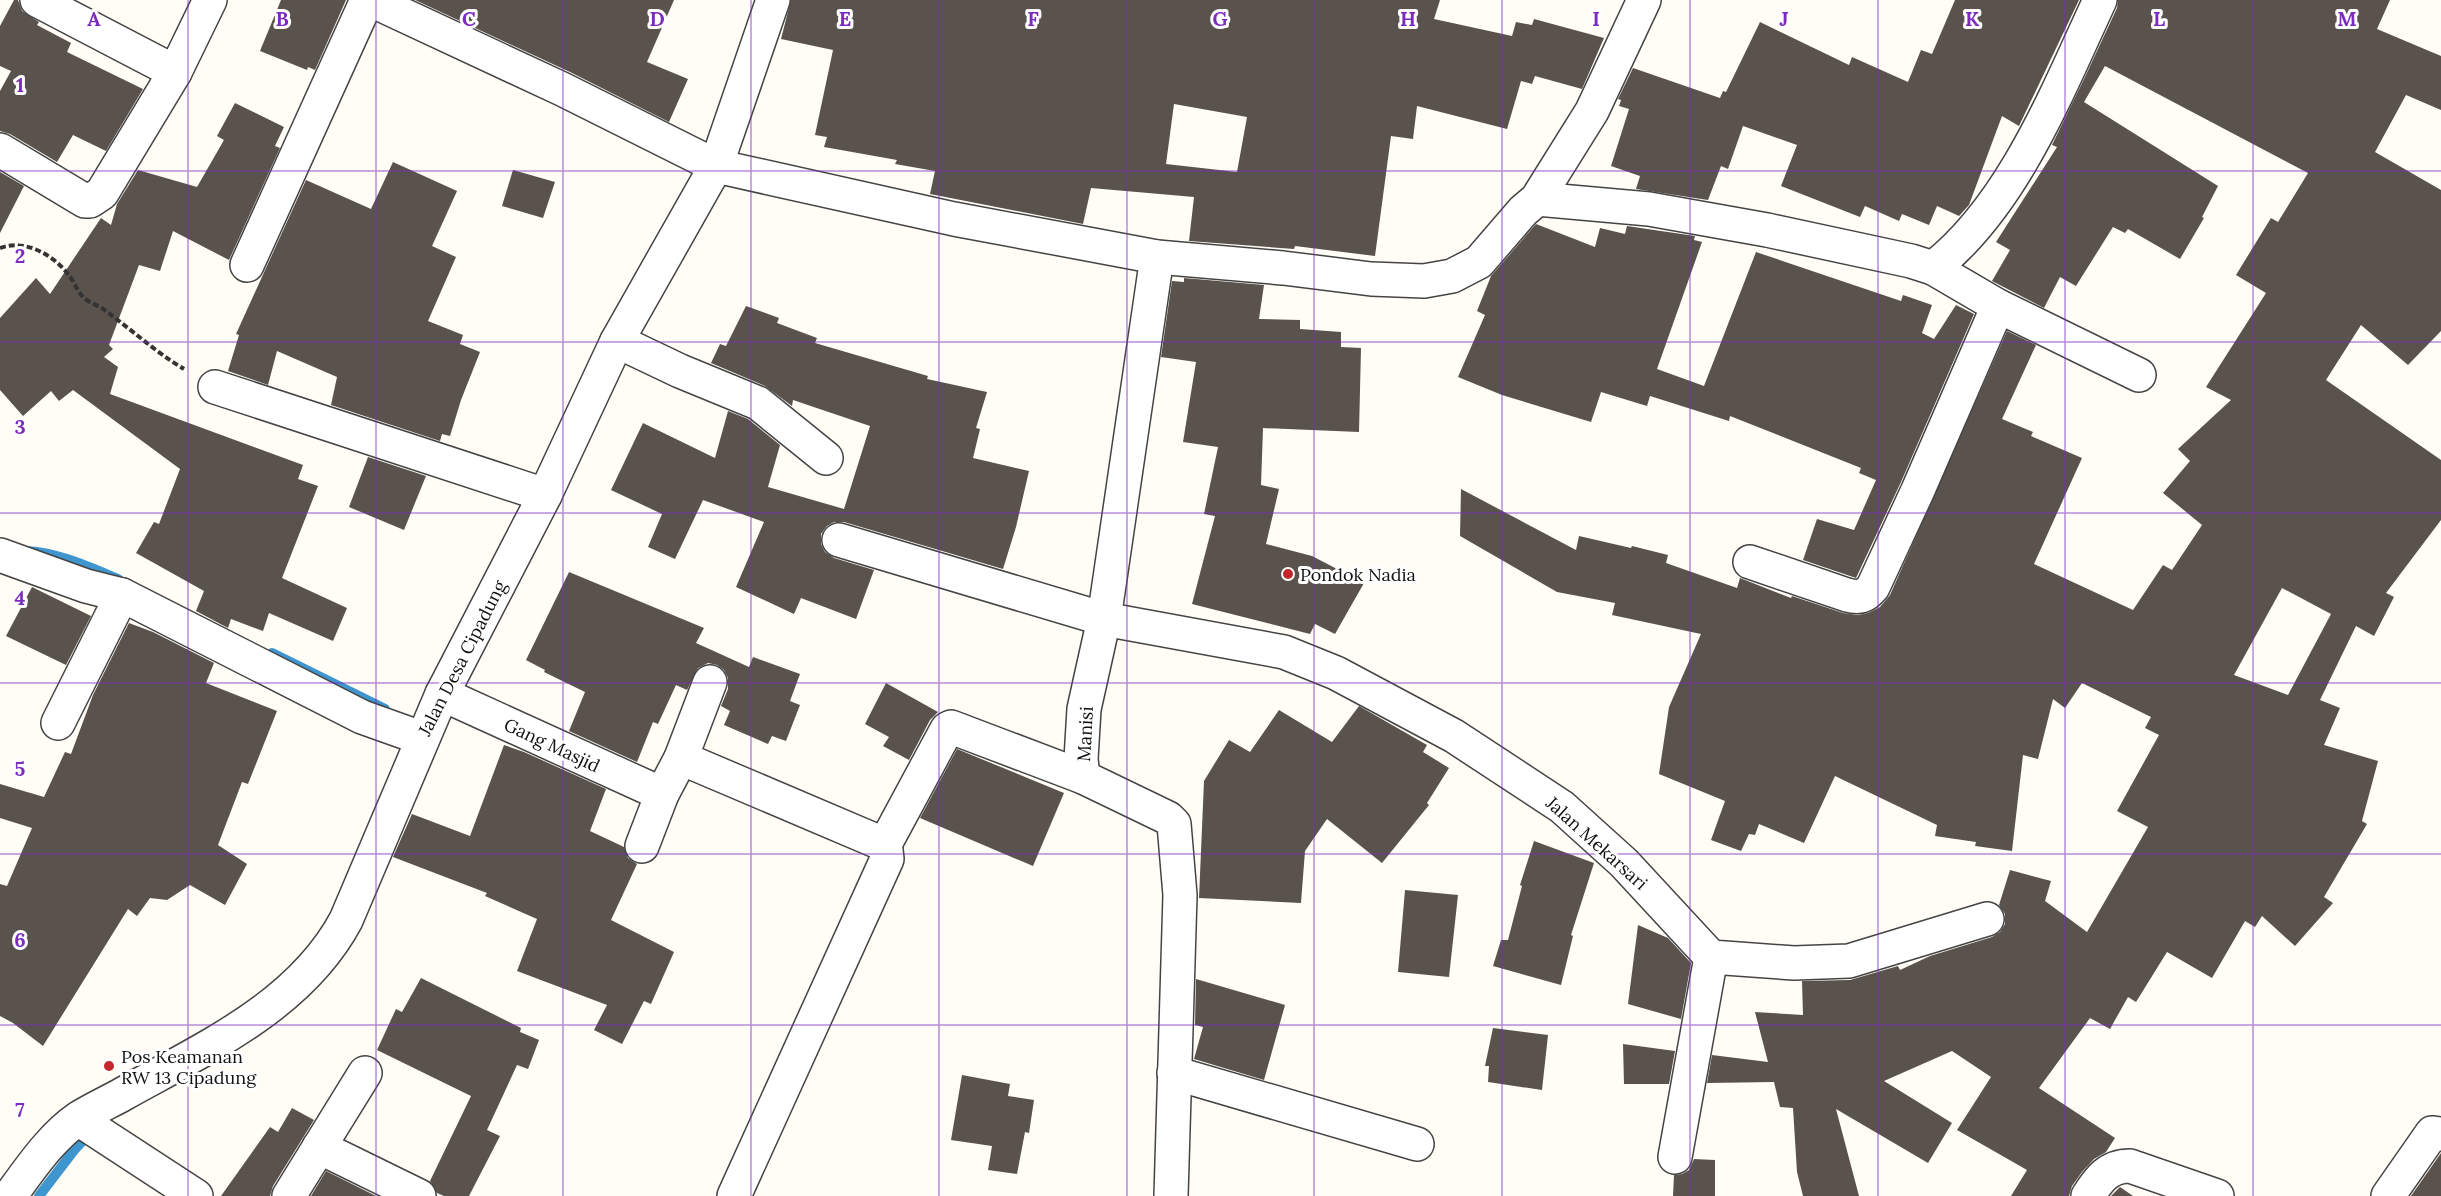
<svg xmlns="http://www.w3.org/2000/svg" width="2441" height="1196" font-family="Lora,serif">
  <style>
    .lines { fill: none; stroke-linecap: round; stroke-linejoin: round }
    .stream { stroke: #3f96cf; stroke-width: 10 }
    .building { fill: #5a524d; fill-rule: evenodd }
    .minor-casing { stroke: #444; stroke-width: 36 }
    .tertiary-casing { stroke: #444; stroke-width: 36 }
    .path { stroke: #333; stroke-width: 4; stroke-dasharray: 6 3; stroke-linecap: butt }
    .minor { stroke: #fff; stroke-width: 33 }
    .tertiary { stroke: #fff; stroke-width: 33 }
    .grid { fill: none; stroke: #7b2cbf; stroke-width: 1.5; stroke-opacity: 0.55 }
    .poi-dot { fill: #c4262e; stroke: #fff; stroke-width: 2 }
    .labels { text-anchor: middle; dominant-baseline: central; stroke-width: 6; stroke-linejoin: round; paint-order: stroke }
    .poi-label { font-size: 18px; fill: #111; stroke: #fff; text-anchor: start }
    .street-label { font-size: 18px; fill: #111; stroke: #fff }
    .grid-label { font-size: 20px; text-anchor: middle; font-weight: bold; fill: #7b2cbf; stroke: #fff; stroke-width: 6; stroke-linejoin: round; paint-order: stroke }
  </style>
  <rect width="100%" height="100%" fill="#fffdf5"/>
  <g class="lines">
    <g class="stream">
      <path d="M27,551C59,553 89,567 118,579"/>
      <polyline points="272,653 385,709"/>
      <polyline points="39,1196 75,1149 87,1136"/>
    </g>
  </g>
  <g class="building">
    <polygon points="14,0 18,0 22,11 39,22 37,25 71,43 67,52 143,89 106,151 73,135 57,162 10,134 0,131 0,91 11,71 0,66 0,26"/>
    <polygon points="281,0 346,0 315,70 308,67 307,70 260,51"/>
    <polygon points="415,0 674,0 647,62 688,79 669,122 570,72"/>
    <path d="M791,0H1440L1434,19L1512,36L1516,22L1532,25L1534,19L1604,38L1582,89L1535,76L1532,84L1521,81L1507,129L1417,106L1413,139L1391,136L1375,256L1295,246L1294,249L1189,241L1194,197L1091,188L1083,224L930,194L935,171L895,164L897,160L824,147L827,137L815,135L833,50L781,39ZM1174,104L1247,117L1237,172L1166,164Z"/>
    <polygon points="1955,0 2079,0 2019,126 2002,116 1969,205 1959,216 1937,206 1929,225 1902,214 1899,221 1865,206 1860,217 1781,186 1797,145 1743,126 1728,169 1721,166 1708,200 1636,189 1640,176 1611,166 1629,109 1619,106 1621,100 1618,99 1633,68 1720,98 1723,91 1726,92 1760,22 1849,65 1852,57 1908,82 1921,50 1932,54"/>
    <path d="M2118,0H2390L2377,29L2441,56V110L2406,95L2375,152L2441,190V331L2408,365L2361,325L2326,380L2441,460V520L2386,593L2394,597L2374,636L2356,626L2320,700L2340,708L2324,745L2378,761L2362,821L2367,824L2324,897L2333,903L2295,946L2262,916L2255,927L2245,921L2212,978L2167,952L2136,1002L2128,997L2110,1029L2090,1018L2039,1088L2115,1138L2106,1152L2094,1159L2082,1172L2072,1186L2069,1196H2011L2027,1170L1957,1130L1991,1077L1952,1051L1884,1081L1952,1123L1928,1163L1836,1109L1859,1196H1803L1797,1172L1793,1108L1780,1107L1774,1082L1707,1083L1712,1055L1768,1062L1755,1012L1803,1015L1802,981L1850,980L1898,966L1900,970L1930,956L1992,937L2000,932L2005,924V914L1999,905L2010,870L2051,881L2045,901L2087,932L2148,827L2117,811L2159,735L2145,728L2151,717L2082,683L2065,708L2053,699L2038,759L2023,755L2012,851L1975,846L1976,842L1935,836L1937,825L1835,776L1804,843L1759,824L1755,835L1749,834L1741,851L1711,840L1725,801L1659,774L1669,707L1701,634L1612,615L1615,603L1557,592L1460,536L1461,489L1576,550L1579,536L1631,548L1632,546L1668,555L1666,563L1737,588L1740,578L1791,598L1792,596L1843,613L1858,615L1868,613L1880,607L1890,595L2007,331L2036,345L2002,419L2033,432L2031,436L2082,458L2034,564L2133,610L2163,565L2172,570L2202,525L2163,493L2190,461L2178,449L2231,400L2206,387L2266,293L2236,275L2271,218L2278,222L2308,173L2105,66L2084,102L2218,186L2202,217L2204,218L2180,259L2128,229L2125,233L2113,227L2076,286L2060,277L2044,308L1992,281L2010,250L1996,242L2057,147L2052,145L2084,79L2117,8ZM2282,588L2331,614L2288,695L2234,675Z"/>
    <polygon points="235,103 284,127 275,146 280,148 229,260 173,231 160,271 139,265 109,345 113,349 104,357 118,367 110,394 303,465 298,479 318,486 282,578 347,608 333,641 269,613 263,631 231,619 228,628 196,611 204,591 136,553 154,522 159,524 180,469 73,390 59,401 51,391 23,416 0,390 0,318 36,278 50,294 101,218 111,225 117,204 138,170 197,187 224,140 217,136"/>
    <polygon points="393,162 457,191 432,246 456,257 428,321 463,335 460,344 480,352 461,400 450,436 442,434 440,441 331,405 337,377 277,351 268,385 228,371 239,335 236,334 306,180 371,209"/>
    <polygon points="513,170 555,182 543,218 502,206"/>
    <polygon points="0,172 24,186 0,233"/>
    <polygon points="1536,224 1595,247 1600,228 1625,234 1627,226 1695,236 1694,240 1702,242 1657,369 1704,386 1756,252 1901,301 1903,295 1932,305 1922,333 1934,339 1956,305 1974,314 1901,482 1856,578 1803,560 1817,519 1854,530 1876,480 1859,473 1861,468 1730,416 1729,421 1650,396 1647,406 1601,392 1591,422 1502,395 1458,377 1485,315 1477,311 1491,276"/>
    <polygon points="1184,278 1264,285 1259,319 1300,320 1300,329 1341,332 1341,347 1361,348 1359,432 1263,428 1261,485 1279,489 1266,544 1312,556 1364,583 1335,634 1315,624 1310,634 1192,604 1215,516 1204,514 1218,447 1183,442 1196,362 1161,357 1172,281 1184,282"/>
    <polygon points="746,306 779,318 777,323 817,338 815,343 928,376 927,379 987,392 976,428 980,429 973,458 1029,471 1016,527 1003,569 844,522 834,522 827,526 821,534 821,544 825,552 834,558 874,570 856,619 801,598 794,614 736,587 764,522 703,500 675,559 648,547 662,514 611,490 643,423 715,458 728,411 748,419 780,445 768,487 844,509 870,426 793,400 792,406 765,386 711,363 720,344 726,346"/>
    <polygon points="368,457 426,476 404,530 349,507"/>
    <polygon points="569,572 704,628 696,643 749,667 753,657 800,674 790,701 800,705 786,741 772,736 768,744 724,725 730,711 721,706 728,689 728,678 724,670 717,665 708,663 698,668 687,690 676,685 658,724 653,722 637,762 569,731 585,692 544,672 545,670 526,660"/>
    <polygon points="32,587 91,616 66,665 6,636"/>
    <polygon points="129,623 153,632 214,663 206,683 277,711 248,784 242,782 218,845 247,864 225,905 190,885 167,900 150,898 137,916 128,909 43,1046 13,1023 0,1016 0,884 7,886 32,828 0,818 0,784 44,797 65,752 71,754 93,695"/>
    <polygon points="886,683 938,712 930,720 909,760 883,746 889,737 865,724"/>
    <polygon points="1359,706 1427,745 1423,752 1449,768 1427,803 1429,805 1382,863 1327,819 1305,851 1301,903 1199,898 1204,781 1229,740 1250,752 1279,710 1332,742"/>
    <polygon points="504,745 524,752 606,789 590,831 624,847 628,858 637,864 611,920 674,952 651,1004 644,1001 622,1044 594,1030 607,1005 517,971 537,919 485,896 487,893 393,857 412,814 470,836"/>
    <polygon points="957,749 1064,793 1033,866 920,818"/>
    <polygon points="1534,841 1594,863 1571,935 1573,936 1561,985 1493,966 1501,940 1508,940 1522,886 1520,885"/>
    <polygon points="1405,890 1458,895 1449,977 1398,972"/>
    <polygon points="1638,925 1668,938 1691,963 1681,1019 1628,1004"/>
    <polygon points="421,978 521,1028 520,1032 539,1040 528,1069 517,1065 487,1130 500,1136 469,1196 444,1196 437,1193 430,1181 471,1096 377,1050 396,1009 402,1012"/>
    <polygon points="1196,979 1285,1005 1264,1080 1194,1059 1203,1027 1195,1025"/>
    <polygon points="1493,1028 1548,1035 1542,1090 1488,1082 1489,1066 1485,1066"/>
    <polygon points="1623,1044 1675,1051 1669,1084 1624,1084"/>
    <polygon points="962,1075 1010,1084 1008,1096 1034,1100 1029,1133 1025,1132 1017,1174 988,1170 992,1146 951,1140"/>
    <polygon points="292,1108 314,1120 273,1186 270,1196 221,1196 270,1127 278,1132"/>
    <polygon points="2441,1153 2441,1196 2411,1196"/>
    <polygon points="1694,1159 1715,1160 1715,1196 1673,1196 1674,1175 1682,1174 1689,1170"/>
    <polygon points="326,1171 376,1196 311,1196"/>
    <polygon points="2120,1187 2133,1196 2111,1196"/>
  </g>
  <g class="lines">
    <defs>
      <g id="minor">
        <polyline points="37,0 175,72"/>
        <polyline points="371,0 562,89 716,166 954,219 1157,257 1283,268 1371,279 1424,281 1452,276 1479,262 1523,211 1537,199 1592,111 1644,0"/>
        <polyline points="0,150 85,201 90,201 102,193 175,72 210,0"/>
        <path d="M1537,199L1649,209L1767,230L1911,261L1933,268C2013,206 2058,90 2100,0"/>
        <polyline points="1157,257 1104,619 1084,709 1081,759 1083,777 1168,818 1174,824 1180,895 1171,1196"/>
        <polyline points="247,265 367,0"/>
        <polyline points="1998,306 2139,375"/>
        <polyline points="617,341 680,371 758,403 826,458"/>
        <polyline points="215,387 545,495"/>
        <polyline points="839,540 1104,619 1284,652 1336,673 1454,736 1562,807 1624,863 1711,957 1794,963 1849,961 1987,919"/>
        <polyline points="0,555 86,586 122,595"/>
        <path d="M1750,562L1847,595C1859,598 1865,597 1873,587L1918,490L1998,306L1933,268"/>
        <polyline points="442,694 662,794"/>
        <polyline points="58,723 122,595 362,717 421,738"/>
        <polyline points="681,758 710,682"/>
        <polyline points="642,846 662,794 681,758 881,843 886,850 887,859 734,1196"/>
        <polyline points="884,846 947,729 951,727 1083,777"/>
        <polyline points="1174,1073 1417,1144"/>
        <polyline points="78,1119 196,1196"/>
        <polyline points="319,1147 419,1196"/>
        <polyline points="1675,1157 1711,957"/>
        <polyline points="289,1196 365,1073"/>
        <path d="M2088,1196C2099,1179 2108,1166 2130,1166L2217,1196"/>
        <polyline points="2388,1196 2432,1133 2441,1134"/>
      </g>
      <path id="tertiary" d="M10,1196C30,1169 51,1137 79,1118C93,1109 109,1102 123,1094C205,1048 300,1006 346,920L442,694L545,495L617,341L716,166L773,0"/>
    </defs>
    <use href="#minor" class="minor-casing"/>
    <use href="#tertiary" class="tertiary-casing"/>
    <path class="path" d="M0,248C25,239 52,254 68,274C74,281 77,291 83,297C88,302 97,305 103,309C131,329 154,351 184,369"/>
    <use href="#minor" class="minor"/>
    <use href="#tertiary" class="tertiary"/>
  </g>
  <path class="grid" d="M188,0V1196M376,0V1196M563,0V1196M751,0V1196M939,0V1196M1127,0V1196M1314,0V1196M1502,0V1196M1690,0V1196M1878,0V1196M2065,0V1196M2253,0V1196M0,171H2441M0,342H2441M0,513H2441M0,683H2441M0,854H2441M0,1025H2441"/>
  <g class="poi-dot">
    <circle cx="1288" cy="574" r="6"/>
    <circle cx="109" cy="1066" r="6"/>
  </g>
  <g class="labels">
    <g class="poi-label">
      <text x="1300" y="574">Pondok Nadia</text>
      <text x="121" y="1056">Pos Keamanan<tspan x="121" dy="21">RW 13 Cipadung</tspan></text>
    </g>
    <g class="street-label">
      <text transform="translate(462 658) rotate(-63)">Jalan Desa Cipadung</text>
      <text transform="translate(1085 734) rotate(-87)">Manisi</text>
      <text transform="translate(552 745) rotate(25)">Gang Masjid</text>
      <text transform="translate(1597 843) rotate(42)">Jalan Mekarsari</text>
    </g>
  </g>
  <g class="grid-label">
    <text x="94" y="26">A</text>
    <text x="282" y="26">B</text>
    <text x="469" y="26">C</text>
    <text x="657" y="26">D</text>
    <text x="845" y="26">E</text>
    <text x="1033" y="26">F</text>
    <text x="1220" y="26">G</text>
    <text x="1408" y="26">H</text>
    <text x="1596" y="26">I</text>
    <text x="1784" y="26">J</text>
    <text x="1972" y="26">K</text>
    <text x="2159" y="26">L</text>
    <text x="2347" y="26">M</text>
    <text x="20" y="92">1</text>
    <text x="20" y="263">2</text>
    <text x="20" y="434">3</text>
    <text x="20" y="605">4</text>
    <text x="20" y="776">5</text>
    <text x="20" y="947">6</text>
    <text x="20" y="1117">7</text>
  </g>
</svg>
